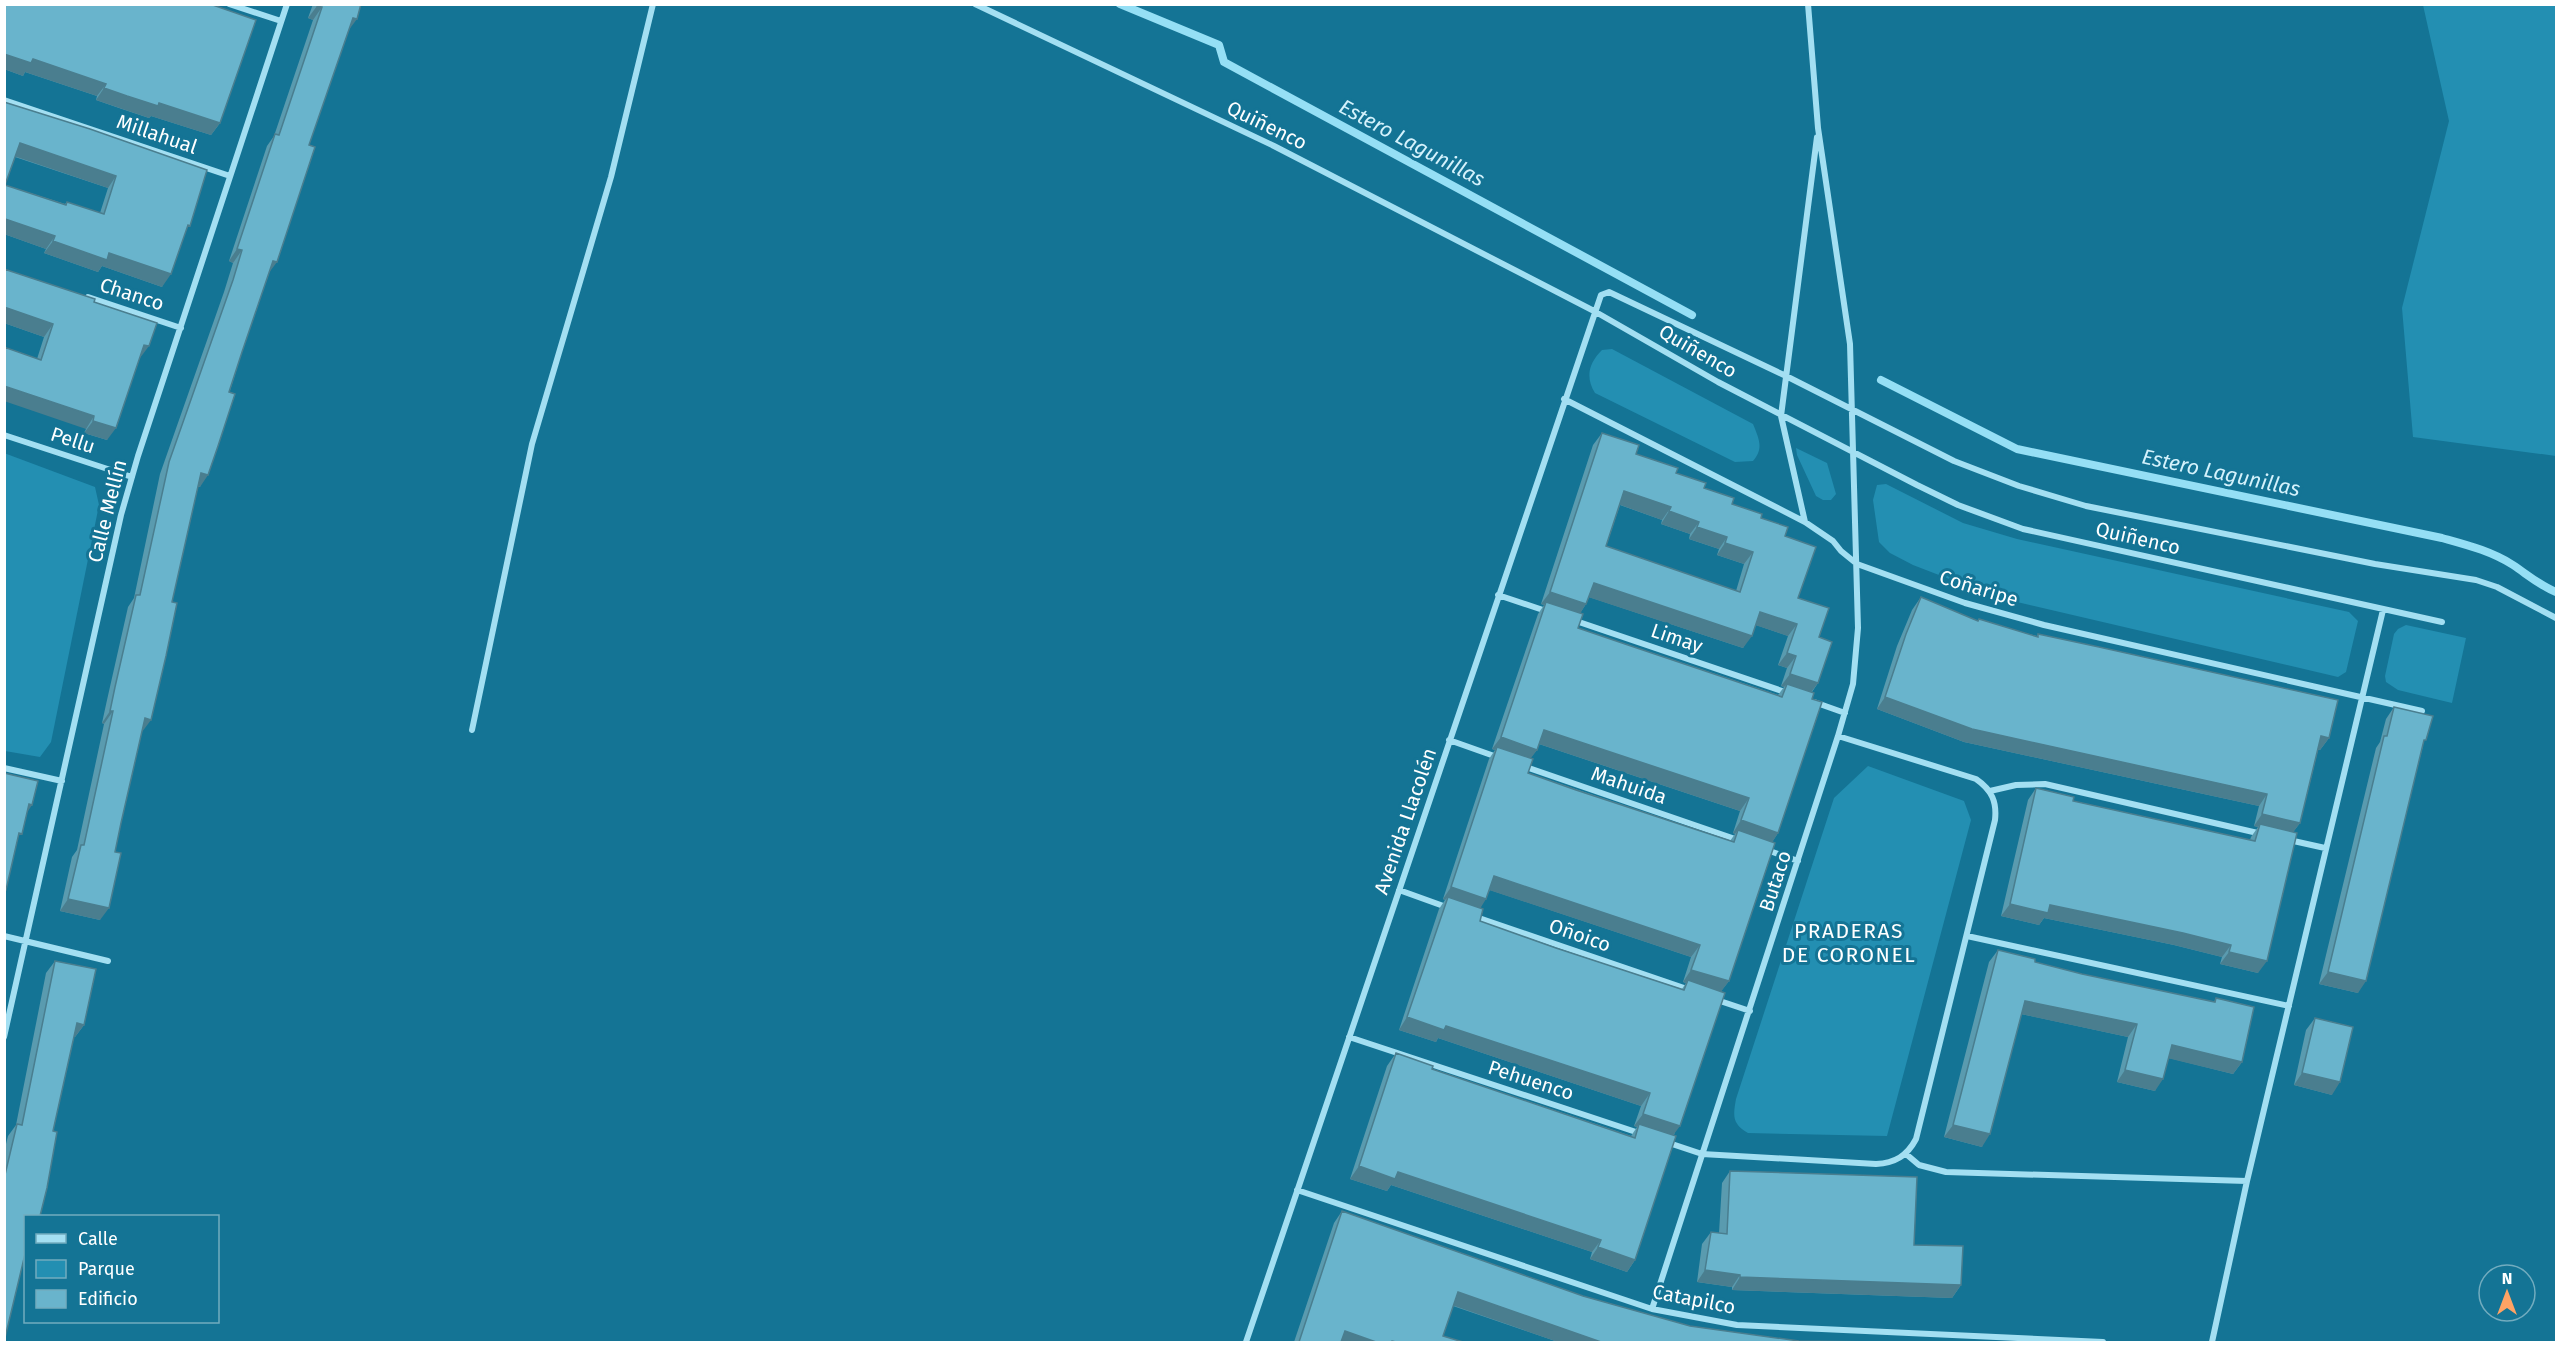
<svg xmlns="http://www.w3.org/2000/svg" width="2561" height="1347" viewBox="0 0 2561 1347" font-family="'Fira Sans',sans-serif">
<style>
.green{fill:#238fb2}
.lines{fill:none;stroke-linecap:round;stroke-linejoin:round}
.stream{stroke:#95dff5;stroke-width:8}
.street{stroke:#a3dff2;stroke-width:6}
.wall{fill:#5a9baf;fill-rule:evenodd}
.shaded-wall{fill:#4a7e8f}
.building{fill:#69b4cc;stroke:#4a7e8f;stroke-width:1.5;fill-rule:evenodd}
.labels{text-anchor:middle;stroke-width:6;stroke-linejoin:round;paint-order:stroke}
.street-label{font-size:20px;fill:#fff;stroke:#147495}
.water-label{font-size:21px;font-style:italic;fill:#d4f2fc;stroke:#147495}
.neighbourhood-label{font-size:21px;letter-spacing:1.5px;fill:#fff;stroke:#147495}
</style>
<rect width="100%" height="100%" fill="#147495"/>
<path class="green" d="M2423,5H2556V456L2413,437L2402,308L2449,121Z
M1612,349L1753,424C1759,439 1764,448 1753,461L1735,462L1595,393C1585,377 1589,363 1602,350Z
M1796,448L1827,463L1836,494L1831,500H1823L1816,496L1797,455Z
M4,453L95,487L99,505L51,742L40,757L5,751Z
M1886,484L1963,523L2017,539L2349,612L2358,621L2346,672L2338,677L1996,597L1913,565L1890,553L1879,542L1873,500L1877,485Z
M2406,625L2466,638L2452,703L2398,690L2386,682L2385,676L2394,634L2398,629Z
M1868,766L1964,801L1971,820L1887,1136L1748,1133C1732,1124 1733,1116 1736,1099L1834,798Z"/>
<g class="lines">
<path class="stream" d="M1120,4L1219,45L1224,62L1692,315
M1881,380L2017,449L2442,538C2467,545 2491,551 2513,565C2528,575 2539,585 2556,592"/>
<path class="street" d="M229,4L281,21
M975,4L1274,146L1594,311L1718,382L1917,485L1958,505L2023,529L2442,622
M4,100L230,176
M88,297L181,328
M1564,399L1805,522L1833,541L1841,551L1857,564L1965,603L2044,625L2422,711
M4,435L132,477
M1805,522L1781,416L1817,137
M1498,595L1546,611
M1573,620L1788,693
M1814,702L1845,713
M472,730L532,444L611,177L653,4
M1449,740L1497,757
M1523,766L1738,840
M4,768L62,781
M1990,791L2016,785L2045,784L2262,834
M2289,840L2325,848
M1764,849L1798,861
M1399,890L1449,908
M1476,917L1690,990
M4,936L108,961
M1967,936L2289,1006
M1714,999L1750,1011
M4,1037L121,515L138,456L287,4
M1349,1037L1639,1133
M1666,1142L1702,1154L1876,1164C1895,1163 1907,1156 1916,1139L1995,820C1997,802 1992,790 1976,779L1838,736
M1906,1154L1919,1165L1946,1172L2247,1181
M1297,1190L1652,1309L1737,1325L2103,1342
M1652,1309L1838,736L1853,684L1858,628L1850,344L1818,128L1808,4
M1246,1342L1601,295L1609,292L1786,376L1954,461L2019,486L2086,506L2375,564L2476,580L2497,587L2556,618
M2212,1342L2247,1181L2383,610"/>
</g>
<path class="wall" d="M4,4L220,123L211,135L151,116L149,118L119,108L96,100L97,96L25,72L23,76L4,69Z
M313,4H361L348,31L309,145L269,273L242,352L200,487H198L121,823L100,920L60,911L72,857L77,850L104,724L102,723L107,700L128,607L134,598L160,474L224,292L233,263L229,261L267,146L274,136L313,20L308,18Z
M4,102L90,129L186,231L162,287L102,266L98,272L44,253L46,249L4,234ZM15,157L108,188L100,213L67,202L65,204L5,185Z
M94,302L140,358H139L107,440L84,433L86,429L37,359L44,337L4,323Z
M1602,433L1636,454L1676,473L1732,504L1761,518L1785,536L1798,598L1819,637L1818,683L1812,692V699L1778,833L1772,842L1729,981L1721,991L1674,1135L1635,1260L1627,1272L1590,1259L1592,1252L1391,1185L1387,1191L1350,1179L1387,1066L1396,1053L1432,1069L1631,1136L1637,1127L1634,1126L1641,1106L1438,1038L1436,1042L1399,1030L1439,909L1445,900L1443,899L1489,759L1495,750L1492,749L1538,614L1544,605L1541,604L1593,445ZM1620,505L1662,520L1661,524L1690,534L1689,539L1719,549L1717,555L1744,564L1736,591L1606,546ZM1589,597L1743,648L1756,625L1788,636L1778,665L1787,668L1781,686L1784,687L1778,695L1578,628L1580,613L1586,604ZM1539,744L1740,811L1733,833L1735,834L1730,841L1528,773L1530,758L1537,750ZM1490,890L1691,957L1683,982L1686,983L1682,989L1556,948L1480,921V908Z
M1921,597L1977,621L2037,636L2038,634L2329,738L2320,750H2318L2300,823L2293,832L2258,973L2220,964L2222,957L2174,945L2044,918L2039,925L2001,916L2028,800L2036,788L2073,801L2250,840L2251,837L2258,827L2254,826L2259,806L1964,742L1877,709L1897,646L1912,610Z
M2394,707L2423,746L2358,993L2319,984L2376,748L2380,742L2386,719Z
M1998,950L2035,962L2082,974L2214,1002L2216,998L2242,1062L2233,1074L2169,1058L2155,1091L2117,1082L2128,1037L2021,1014L1982,1147L1944,1137L1989,962Z
M55,961L84,1025L75,1037H74L26,1216V1258L23,1262L4,1342V1152L8,1136L16,1125L46,973Z
M2315,1018L2332,1095L2294,1085L2306,1030Z
M1730,1171L1914,1245L1961,1285L1952,1298L1732,1290V1287L1697,1282L1702,1244L1711,1232L1719,1233L1722,1183Z
M1342,1211L1558,1342L1453,1306L1443,1336L1463,1342H1294L1334,1223Z"/>
<path class="shaded-wall" d="M317,6L322,7L313,20L308,18Z
M353,18L357,19L348,31Z
M4,54L33,59L106,84L97,96L25,72L23,76L4,69Z
M104,88L159,103L220,123L211,135L151,116L149,118L96,100Z
M20,143L116,176L108,188L11,155Z
M5,219L55,236L46,249L4,234Z
M53,241L109,253L171,274L162,287L102,266L98,272L44,253Z
M237,249L242,250L233,263L229,261Z
M273,261L277,262L268,274Z
M4,307L53,324L44,337L4,323Z
M144,345L149,346L140,358L135,357Z
M4,386L94,416L86,429L4,401Z
M93,421L116,428L107,440L84,433Z
M201,473L208,475L200,487L192,485Z
M1624,491L1671,507L1662,520L1615,503Z
M1669,511L1699,522L1690,534L1661,524Z
M1697,527L1727,537L1719,549L1689,539Z
M1725,543L1753,552L1744,564L1717,555Z
M1594,583L1752,636L1743,648L1585,596Z
M1550,592L1586,604L1578,617L1546,602L1544,605L1541,604Z
M1760,612L1797,624L1788,636L1752,624Z
M1787,653L1796,656L1787,668L1778,665Z
M1790,674L1818,683L1809,695L1787,684L1784,687L1781,686Z
M1885,697L2267,794L2259,806L1964,742L1877,709Z
M110,711H113L104,724L102,723Z
M145,718L151,720L142,732L136,731Z
M1544,730L1749,798L1740,811L1536,743Z
M2321,736L2329,738L2320,750L2313,749Z
M1501,737L1537,750L1528,762L1497,747L1495,750L1492,749Z
M29,804L32,805L24,817Z
M2262,814L2300,823L2291,835L2260,824L2258,827L2254,826Z
M1741,820L1778,833L1770,846L1738,830L1735,834L1733,833Z
M1494,876L1700,945L1691,957L1486,889Z
M1451,887L1486,899L1478,912L1448,897L1445,900L1443,899Z
M68,899L109,908L100,920L60,911Z
M2010,904L2050,905L2183,933L2231,945L2222,957L2174,945L2044,918L2039,925L2001,916Z
M2229,952L2267,961L2258,973L2220,964Z
M1691,970L1729,981L1720,993L1688,980L1686,983L1683,982Z
M2328,972L2366,981L2358,993L2319,984Z
M2025,1001L2137,1024L2128,1037L2016,1013Z
M1407,1017L1446,1026L1650,1093L1641,1106L1438,1038L1436,1042L1399,1030Z
M77,1023L84,1025L75,1037L68,1036Z
M2172,1045L2242,1062L2233,1074L2163,1057Z
M2125,1070L2163,1079L2155,1091L2117,1082Z
M2302,1073L2340,1082L2332,1095L2294,1085Z
M1643,1114L1680,1126L1671,1138L1639,1124L1637,1127L1634,1126Z
M1953,1125L1990,1134L1982,1147L1944,1137Z
M1359,1166L1398,1172L1601,1240L1592,1252L1391,1185L1387,1191L1350,1179Z
M1598,1247L1635,1260L1627,1272L1590,1259Z
M1705,1270L1740,1275L1732,1287L1697,1282Z
M1740,1277L1961,1285L1952,1298L1732,1290Z
M1458,1292L1601,1342H1558L1449,1304Z
M1345,1331L1376,1342H1337Z"/>
<path class="building" d="M4,4H210L256,20L220,123L159,103L158,106L127,96L104,88L106,84L33,59L31,63L4,54Z
M317,4H361L357,19L353,18L309,145L315,147L277,262L273,261L242,352L229,392L235,394L218,446L208,475L201,473L172,602L177,603L166,656L151,720L145,718L121,823L115,852L121,853L109,908L68,899L81,845H84L113,711H110L115,687L136,595H140L169,462L233,280L242,250L237,249L275,134L279,135L322,7L317,6Z
M4,102L90,129L207,170L190,226L188,225L171,274L109,253L107,260L53,241L55,236L5,219L4,221ZM20,143L116,176L104,214L67,202L66,205L5,185Z
M4,269L95,299L94,302L157,323L149,346L144,345L116,428L93,421L94,416L4,386V347L41,360L53,324L4,307Z
M1602,433L1639,445L1636,454L1678,468L1676,473L1706,483L1704,488L1734,498L1732,504L1762,514L1761,518L1788,527L1785,536L1816,547L1798,598L1829,608L1819,637L1832,642L1818,683L1790,674L1796,656L1787,653L1797,624L1760,612L1752,636L1594,583L1586,604L1550,592ZM1624,491L1671,507L1669,511L1699,522L1697,527L1727,537L1725,543L1753,552L1740,592L1606,546Z
M1921,597L1978,621L1979,619L2038,637V634L2099,647L2338,700L2329,738L2321,736L2300,823L2262,814L2267,794L1972,729L1885,697L1906,634Z
M1546,602L1583,614L1578,628L1625,644L1782,697L1787,684L1814,693L1812,699L1822,702L1778,833L1741,820L1749,798L1544,730L1537,750L1501,737Z
M2394,707L2433,716L2426,740H2424L2366,981L2328,972L2384,736H2387Z
M1497,747L1533,759L1528,773L1576,790L1734,842L1738,830L1775,843L1729,981L1691,970L1700,945L1494,876L1486,899L1451,887Z
M4,773L38,781L32,805L29,804L22,834L19,833L6,890H4Z
M2036,788L2074,797L2073,801L2255,841L2260,824L2297,833L2267,961L2229,952L2231,945L2183,933L2050,905L2048,913L2010,904Z
M1448,897L1483,909L1480,921L1556,948L1684,990L1688,980L1725,993L1680,1126L1643,1114L1650,1093L1446,1026L1444,1030L1407,1017Z
M1998,950L2035,959V962L2082,974L2215,1002L2216,998L2254,1007L2242,1062L2172,1045L2163,1079L2125,1070L2137,1024L2025,1001L1990,1134L1953,1125Z
M55,961L96,969L84,1025L77,1023L53,1131L57,1132L47,1188L40,1216H26V1250L4,1342V1179L17,1124L22,1125Z
M2315,1018L2353,1027L2340,1082L2302,1073Z
M1396,1053L1433,1066L1432,1069L1635,1138L1639,1124L1676,1136L1635,1260L1598,1247L1601,1240L1398,1172L1395,1179L1359,1166Z
M1730,1171L1917,1177L1914,1245L1963,1246L1961,1285L1740,1277V1275L1705,1270L1711,1232L1727,1234Z
M1342,1211L1583,1296L1690,1326L1799,1341L1881,1342H1601L1458,1292L1443,1336L1463,1342H1396L1392,1341L1391,1342H1376L1345,1331L1341,1342H1299Z"/>
<g class="labels">
<g class="street-label">
<text transform="translate(1267 125) rotate(26)" y="7">Quiñenco</text>
<text transform="translate(157 134) rotate(19)" y="7">Millahual</text>
<text transform="translate(132 294) rotate(18)" y="7">Chanco</text>
<text transform="translate(1698 351) rotate(30)" y="7">Quiñenco</text>
<text transform="translate(73 440) rotate(18)" y="7">Pellu</text>
<text transform="translate(107 511) rotate(-76)" y="7">Calle Mellín</text>
<text transform="translate(2138 538) rotate(13)" y="7">Quiñenco</text>
<text transform="translate(1979 588) rotate(17)" y="7">Coñaripe</text>
<text transform="translate(1677 638) rotate(19)" y="7">Limay</text>
<text transform="translate(1629 785) rotate(19)" y="7">Mahuida</text>
<text transform="translate(1405 821) rotate(-71)" y="7">Avenida Llacolén</text>
<text transform="translate(1775 881) rotate(-72)" y="7">Butaco</text>
<text transform="translate(1580 935) rotate(19)" y="7">Oñoico</text>
<text transform="translate(1531 1080) rotate(18)" y="7">Pehuenco</text>
<text transform="translate(1694 1299) rotate(11)" y="7">Catapilco</text>
</g>
<g class="water-label">
<text transform="translate(1412 143) rotate(28)" y="7">Estero Lagunillas</text>
<text transform="translate(2221 473) rotate(12)" y="7">Estero Lagunillas</text>
</g>
<g class="neighbourhood-label">
<text x="1849" y="938">PRADERAS<tspan x="1849" dy="24">DE CORONEL</tspan></text>
</g>
</g>
<rect width="2561" height="1347" fill="none" stroke="#ffffff" stroke-width="12"/>
<rect x="24" y="1215" width="195" height="108" fill="#147495" stroke="#72acbf" stroke-width="1.5"/>
<rect x="36" y="1234" width="30" height="9" fill="#a3dff2" stroke="#72acbf" stroke-width="1.5"/>
<text x="78" y="1245" font-size="18" fill="#ffffff">Calle</text>
<rect x="36" y="1260" width="30" height="18" fill="#238fb2" stroke="#72acbf" stroke-width="1.5"/>
<text x="78" y="1275" font-size="18" fill="#ffffff">Parque</text>
<rect x="36" y="1290" width="30" height="18" fill="#69b4cc" stroke="#72acbf" stroke-width="1.5"/>
<text x="78" y="1305" font-size="18" fill="#ffffff">Edificio</text>
<g transform="translate(2507 1293)"><circle r="28" fill="#147495" stroke="#72acbf" stroke-width="1.5"/>
<path d="M0-4.5L10 22L0 15L-10 22Z" fill="#ffa364"/>
<text y="-9" font-size="16" font-weight="bold" text-anchor="middle" fill="#ffffff">N</text>
</g>
</svg>
